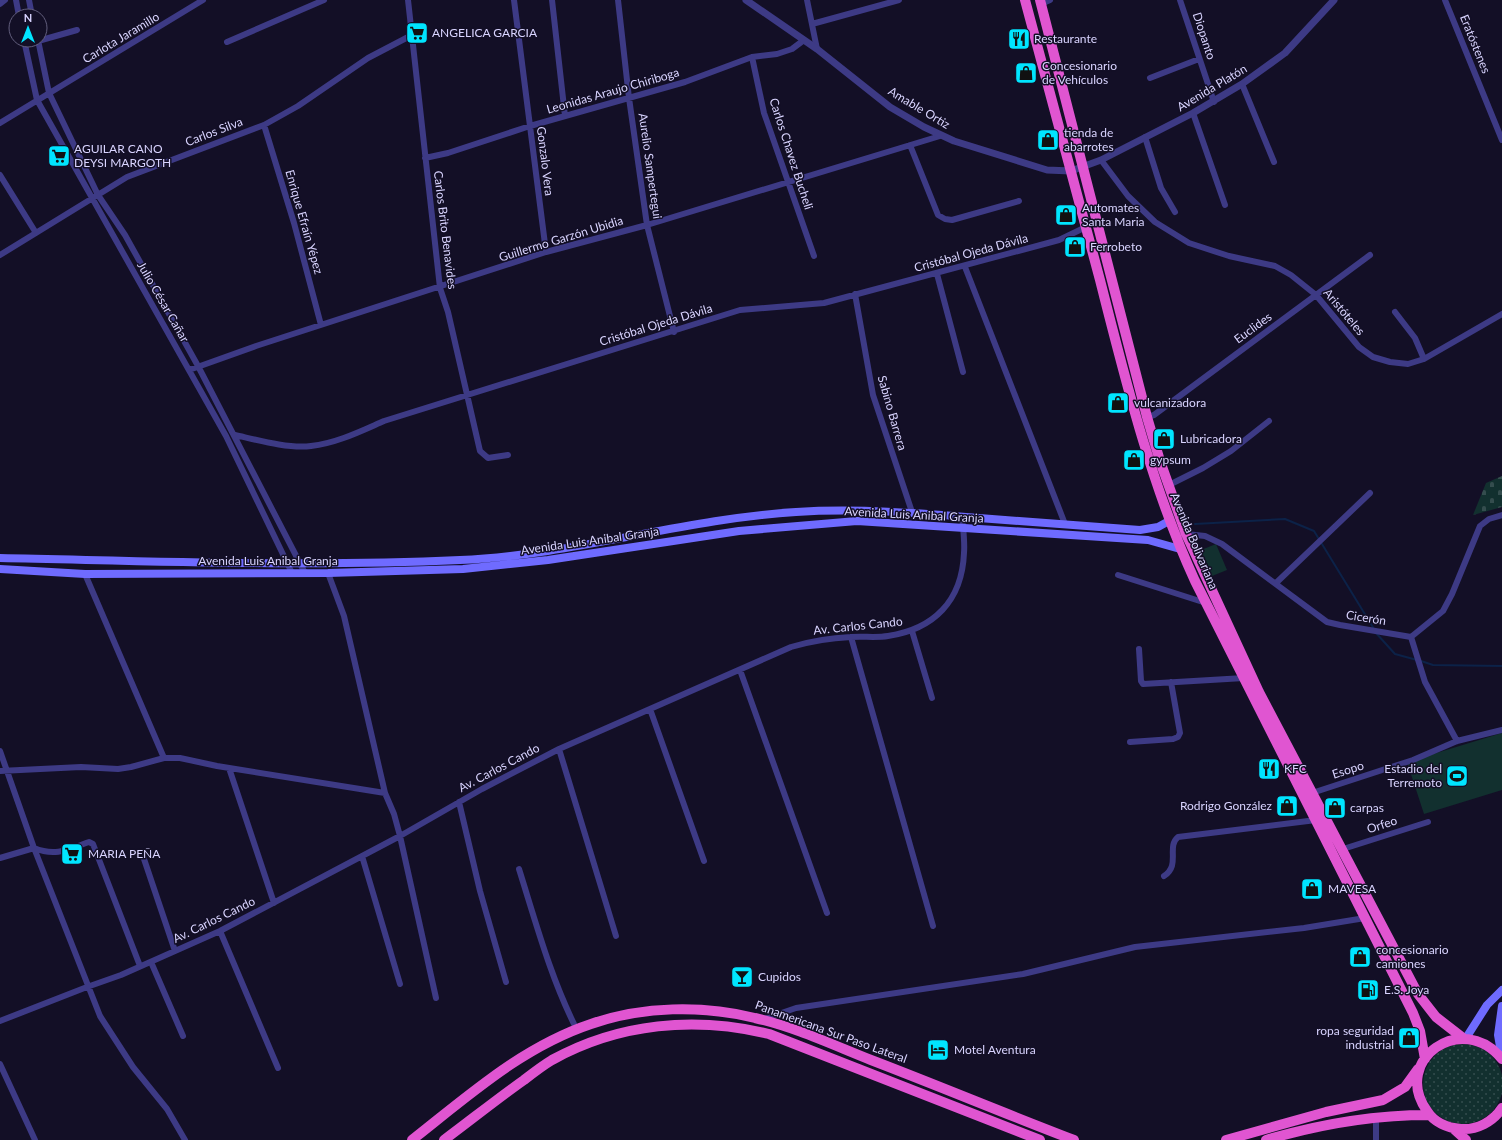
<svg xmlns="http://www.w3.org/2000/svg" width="1502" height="1140" viewBox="0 0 1502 1140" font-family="Lato,sans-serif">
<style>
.grass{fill:url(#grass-dots)}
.cemetery{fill:url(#cemetery-stones)}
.garden{fill:#12302f}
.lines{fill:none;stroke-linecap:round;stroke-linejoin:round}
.stream{stroke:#0c2248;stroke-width:2}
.minor{stroke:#3d3a85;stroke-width:6}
.tertiary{stroke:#3d3a85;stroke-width:7}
.secondary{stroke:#6f6bff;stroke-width:8}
.trunk{stroke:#e055d1;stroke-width:10}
.labels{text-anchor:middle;stroke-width:3;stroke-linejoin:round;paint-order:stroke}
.poi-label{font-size:12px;fill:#d9d4ff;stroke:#130f26;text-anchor:start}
.street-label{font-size:12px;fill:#d9d4ff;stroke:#130f26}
</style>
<defs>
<pattern id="grass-dots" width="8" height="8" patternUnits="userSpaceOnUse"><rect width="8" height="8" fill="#12302f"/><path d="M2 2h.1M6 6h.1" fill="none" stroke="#344d4e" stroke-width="1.8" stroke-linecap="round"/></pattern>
<pattern id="cemetery-stones" width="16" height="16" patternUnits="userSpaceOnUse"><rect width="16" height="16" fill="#12302f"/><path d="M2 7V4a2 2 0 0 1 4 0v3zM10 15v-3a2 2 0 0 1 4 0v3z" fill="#344d4e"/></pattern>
</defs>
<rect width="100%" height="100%" fill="#130f26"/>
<path class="grass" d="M1423 1084a40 40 0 1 1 80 0a40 40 0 1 1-80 0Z"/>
<path class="cemetery" d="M1502,476V507L1473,515L1486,483Z"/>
<path class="garden" d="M1216,544L1227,570L1212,576L1201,550Z
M1502,733V790L1424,814L1407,762Z"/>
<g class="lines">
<path class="stream" d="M1195,524L1285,519L1314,531L1374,629
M1376,633L1395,654L1417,660
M1421,661L1433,665L1502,666"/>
<path class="minor" d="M16,0L19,16
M29,0L32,16
M408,0L440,288L448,312L480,451L488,458L508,455
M514,0L546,252
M552,0L565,116
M618,0L629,98L647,225L674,332
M807,0L817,49
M1180,0L1214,102
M1445,0L1502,140
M0,4L5,0
M1041,4L1050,0
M812,24L899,0
M24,40L37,100L226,436L292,573
M38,40L49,93L98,195L125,235L198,366L305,573
M38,41L77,30
M227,42L324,0
M752,57L764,113L814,256
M1150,78L1199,59
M1242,84L1274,162
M1193,113L1225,205
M0,123L203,0
M264,125L294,223L321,325
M1145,137L1161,188L1175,212
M910,145L938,215L945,219L952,220L1019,201
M425,158L448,153L530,126L685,82L752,57L777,54L792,49L804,40
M1101,160L1128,196L1155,222L1189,243L1229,256L1275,266L1291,275L1316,295L1359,347L1373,357L1390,362L1408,364L1424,359L1502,314
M0,175L36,233
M0,255L127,177L264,125L298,106L368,58L412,35
M965,267L1065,524
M937,274L963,372
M855,294L873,395L912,512
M1395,312L1415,338L1424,359
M189,370L256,346L546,252L647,225L940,136
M1147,417L1154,415L1370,255
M235,435C257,440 289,449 311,446C337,443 361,431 384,421L740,310L824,303L1059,240L1086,227
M1169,485L1203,468L1231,451L1269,421
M1186,534L1205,536L1222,544L1327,622L1340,625L1411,637L1443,611L1452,594L1480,526L1489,519L1502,515
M328,573L344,616L385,793L394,814L400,836L436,998
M85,574L164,758
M1118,575L1206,603
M1276,583L1370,493
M912,631L932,698
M851,637L933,926
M1411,637L1425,682L1457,741
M1139,649L1141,681L1143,684L1244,678
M740,670L827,913
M650,709L704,861
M1130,742L1173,739L1178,737L1180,733L1171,682
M559,749L616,936
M0,751L34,848L100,1016L133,1067L167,1109L185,1140
M229,768L274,903
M0,771L81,767L118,769L131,767L164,758H180L217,766L385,793
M1312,793L1413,760L1457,741L1502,730
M459,802L480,891L506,982
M1343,849L1428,822
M143,856L175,951
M362,856L400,984
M0,858L34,848C56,857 69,849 89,842L93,844L140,966
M519,869C536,923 551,979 577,1030
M1164,876C1181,865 1166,847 1178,837L1316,820
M220,931L278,1068
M151,962L183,1036
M764,1019L796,1008L1023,974L1135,947L1304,928L1365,918
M0,1021L87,987L121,975L220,931L400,836L482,789L559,749L791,647C811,641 830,638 851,637C863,636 876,638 888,636C934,629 962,601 964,553C965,541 963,528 962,516
M0,1064L35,1140
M1376,1140V1117"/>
<path class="tertiary" d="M746,0L817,49L890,107L924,127L954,141L1047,170L1071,171L1101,160L1193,113L1242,84L1285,53L1334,0"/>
<path class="secondary" d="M0,558C153,561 307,567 460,560C574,555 683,519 796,512C857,508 918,513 979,518C1033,522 1087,526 1140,530L1158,527L1169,521
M0,569L85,574L328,573L463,569L548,560L739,531L857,521L1148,540L1180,549
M1502,1006L1498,1035L1502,1058
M1466,1038L1487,1005L1502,990"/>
<path class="trunk" d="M1025,0C1050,93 1075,186 1100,280C1126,382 1151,485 1195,581L1413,1013L1420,1031L1425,1059
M1040,0L1147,417L1160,461L1186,534L1259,692L1418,994L1436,1017L1463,1038
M1502,1059C1462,1010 1391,1060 1427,1111C1434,1122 1447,1128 1461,1129C1477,1130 1493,1122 1502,1108
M1454,1129L1466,1140
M412,1140C468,1096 522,1047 591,1024C642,1006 703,1005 755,1018C795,1027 833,1045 871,1060C939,1086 1006,1114 1074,1140
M444,1140C471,1120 497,1099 524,1080C533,1073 542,1066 552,1060C619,1023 695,1016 769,1034L1040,1140
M1226,1140L1326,1112L1383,1100L1405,1087L1418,1069
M1266,1140C1320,1124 1373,1115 1429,1115"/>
</g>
<defs>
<g id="supermarket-square" transform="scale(1.15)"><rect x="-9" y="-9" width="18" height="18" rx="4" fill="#00e5ff" stroke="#130f26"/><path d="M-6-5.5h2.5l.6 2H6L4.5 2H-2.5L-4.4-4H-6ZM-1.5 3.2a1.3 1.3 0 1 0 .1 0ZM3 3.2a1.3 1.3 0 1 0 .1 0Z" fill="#111"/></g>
<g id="restaurant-square" transform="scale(1.15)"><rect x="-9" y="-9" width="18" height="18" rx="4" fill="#00e5ff" stroke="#130f26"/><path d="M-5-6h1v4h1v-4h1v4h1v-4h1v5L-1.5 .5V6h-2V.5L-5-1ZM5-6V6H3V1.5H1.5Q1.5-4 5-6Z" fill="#111"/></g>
<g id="shop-square" transform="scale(1.15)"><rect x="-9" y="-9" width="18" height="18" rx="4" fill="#00e5ff" stroke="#130f26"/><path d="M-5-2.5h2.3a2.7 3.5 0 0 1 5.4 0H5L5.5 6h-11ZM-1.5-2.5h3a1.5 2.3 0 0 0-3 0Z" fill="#111"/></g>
<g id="stadium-square" transform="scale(1.15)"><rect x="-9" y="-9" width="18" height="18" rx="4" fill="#00e5ff" stroke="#130f26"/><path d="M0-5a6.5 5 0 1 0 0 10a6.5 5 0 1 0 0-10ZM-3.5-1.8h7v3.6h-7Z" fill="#111"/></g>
<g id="bar-square" transform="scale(1.15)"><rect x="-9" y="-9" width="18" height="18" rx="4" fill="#00e5ff" stroke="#130f26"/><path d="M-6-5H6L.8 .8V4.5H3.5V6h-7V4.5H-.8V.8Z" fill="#111"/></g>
<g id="fuel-square" transform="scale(1.15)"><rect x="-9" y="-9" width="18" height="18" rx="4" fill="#00e5ff" stroke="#130f26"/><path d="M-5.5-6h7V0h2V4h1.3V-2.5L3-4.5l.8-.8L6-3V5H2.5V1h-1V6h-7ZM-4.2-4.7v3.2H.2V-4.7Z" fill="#111"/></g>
<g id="hotel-square" transform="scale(1.15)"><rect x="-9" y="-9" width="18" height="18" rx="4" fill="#00e5ff" stroke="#130f26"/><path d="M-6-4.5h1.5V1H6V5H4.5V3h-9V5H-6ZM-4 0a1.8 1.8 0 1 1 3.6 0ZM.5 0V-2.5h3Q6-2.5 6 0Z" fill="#111"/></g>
</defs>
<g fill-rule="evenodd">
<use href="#supermarket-square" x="417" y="33"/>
<use href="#restaurant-square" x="1019" y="39"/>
<use href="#shop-square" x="1026" y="73"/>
<use href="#shop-square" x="1048" y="140"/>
<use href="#supermarket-square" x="59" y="156"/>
<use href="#shop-square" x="1066" y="215"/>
<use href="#shop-square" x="1075" y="247"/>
<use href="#shop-square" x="1118" y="403"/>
<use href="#shop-square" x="1164" y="439"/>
<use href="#shop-square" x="1134" y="460"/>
<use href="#restaurant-square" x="1269" y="769"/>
<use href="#stadium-square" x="1457" y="776"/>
<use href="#shop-square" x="1287" y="806"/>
<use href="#shop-square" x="1335" y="808"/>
<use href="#supermarket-square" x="72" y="854"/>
<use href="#shop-square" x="1312" y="889"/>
<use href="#shop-square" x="1360" y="957"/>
<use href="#bar-square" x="742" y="977"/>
<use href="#fuel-square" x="1368" y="990"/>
<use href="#shop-square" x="1409" y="1038"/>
<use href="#hotel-square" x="938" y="1050"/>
</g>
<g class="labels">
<g class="poi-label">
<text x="432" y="37">ANGELICA GARCIA</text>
<text x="1034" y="43">Restaurante</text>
<text x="1042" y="70">Concesionario<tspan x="1042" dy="14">de Vehículos</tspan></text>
<text x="1064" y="137">tienda de<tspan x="1064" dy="14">abarrotes</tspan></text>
<text x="74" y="153">AGUILAR CANO<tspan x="74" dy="14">DEYSI MARGOTH</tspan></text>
<text x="1082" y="212">Automates<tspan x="1082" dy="14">Santa Maria</tspan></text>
<text x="1090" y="251">Ferrobeto</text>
<text x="1134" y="407">vulcanizadora</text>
<text x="1180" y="443">Lubricadora</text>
<text x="1150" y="464">gypsum</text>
<text x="1284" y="773">KFC</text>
<text x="1442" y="773" text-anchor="end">Estadio del<tspan x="1442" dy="14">Terremoto</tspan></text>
<text x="1272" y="810" text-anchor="end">Rodrigo González</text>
<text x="1350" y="812">carpas</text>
<text x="88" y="858">MARIA PEÑA</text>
<text x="1328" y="893">MAVESA</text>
<text x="1376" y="954">concesionario<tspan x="1376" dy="14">camiones</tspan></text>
<text x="758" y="981">Cupidos</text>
<text x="1384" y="994">E.S. Joya</text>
<text x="1394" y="1035" text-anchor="end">ropa seguridad<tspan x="1394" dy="14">industrial</tspan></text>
<text x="954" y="1054">Motel Aventura</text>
</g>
<g class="street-label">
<text transform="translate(1204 36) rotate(72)" y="4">Diopanto</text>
<text transform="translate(121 38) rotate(-31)" y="4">Carlota Jaramillo</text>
<text transform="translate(1475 44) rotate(68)" y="4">Eratóstenes</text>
<text transform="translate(1212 88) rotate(-31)" y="4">Avenida Platón</text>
<text transform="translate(613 91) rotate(-16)" y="4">Leonidas Araujo Chiriboga</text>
<text transform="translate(919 108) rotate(31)" y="4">Amable Ortiz</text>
<text transform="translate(214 132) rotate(-21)" y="4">Carlos Silva</text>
<text transform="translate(791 154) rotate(72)" y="4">Carlos Chavez Bucheli</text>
<text transform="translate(545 161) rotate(83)" y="4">Gonzalo Vera</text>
<text transform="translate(650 166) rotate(82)" y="4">Aurelio Sampertegui</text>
<text transform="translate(304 222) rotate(74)" y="4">Enrique Efraín Yépez</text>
<text transform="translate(445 230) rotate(83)" y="4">Carlos Brito Benavides</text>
<text transform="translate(561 239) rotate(-17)" y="4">Guillermo Garzón Ubidia</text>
<text transform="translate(971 253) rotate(-15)" y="4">Cristóbal Ojeda Dávila</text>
<text transform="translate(163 302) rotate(60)" y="4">Julio César Cañar</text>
<text transform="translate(1344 312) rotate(50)" y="4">Aristóteles</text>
<text transform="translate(656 325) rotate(-17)" y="4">Cristóbal Ojeda Dávila</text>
<text transform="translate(1253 328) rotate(-36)" y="4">Euclides</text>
<text transform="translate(892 413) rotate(74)" y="4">Sabino Barrera</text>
<text transform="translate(914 515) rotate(3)" y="4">Avenida Luis Anibal Granja</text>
<text transform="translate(590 541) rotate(-8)" y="4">Avenida Luis Anibal Granja</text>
<text transform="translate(1194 541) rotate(67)" y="4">Avenida Bolivariana</text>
<text x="268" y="565">Avenida Luis Anibal Granja</text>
<text transform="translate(1366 618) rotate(9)" y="4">Cicerón</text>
<text transform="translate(858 626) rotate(-6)" y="4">Av. Carlos Cando</text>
<text transform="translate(499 768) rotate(-28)" y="4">Av. Carlos Cando</text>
<text transform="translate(1348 770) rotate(-18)" y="4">Esopo</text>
<text transform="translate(1382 825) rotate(-18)" y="4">Orfeo</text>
<text transform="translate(214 920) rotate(-26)" y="4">Av. Carlos Cando</text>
<text transform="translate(831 1032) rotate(20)" y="4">Panamericana Sur Paso Lateral</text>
</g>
</g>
<g transform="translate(28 28)"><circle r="19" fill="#130f26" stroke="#625e7d"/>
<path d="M0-3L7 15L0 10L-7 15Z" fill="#00e5ff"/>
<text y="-6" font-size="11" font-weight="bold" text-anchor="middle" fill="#d9d4ff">N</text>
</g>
</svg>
